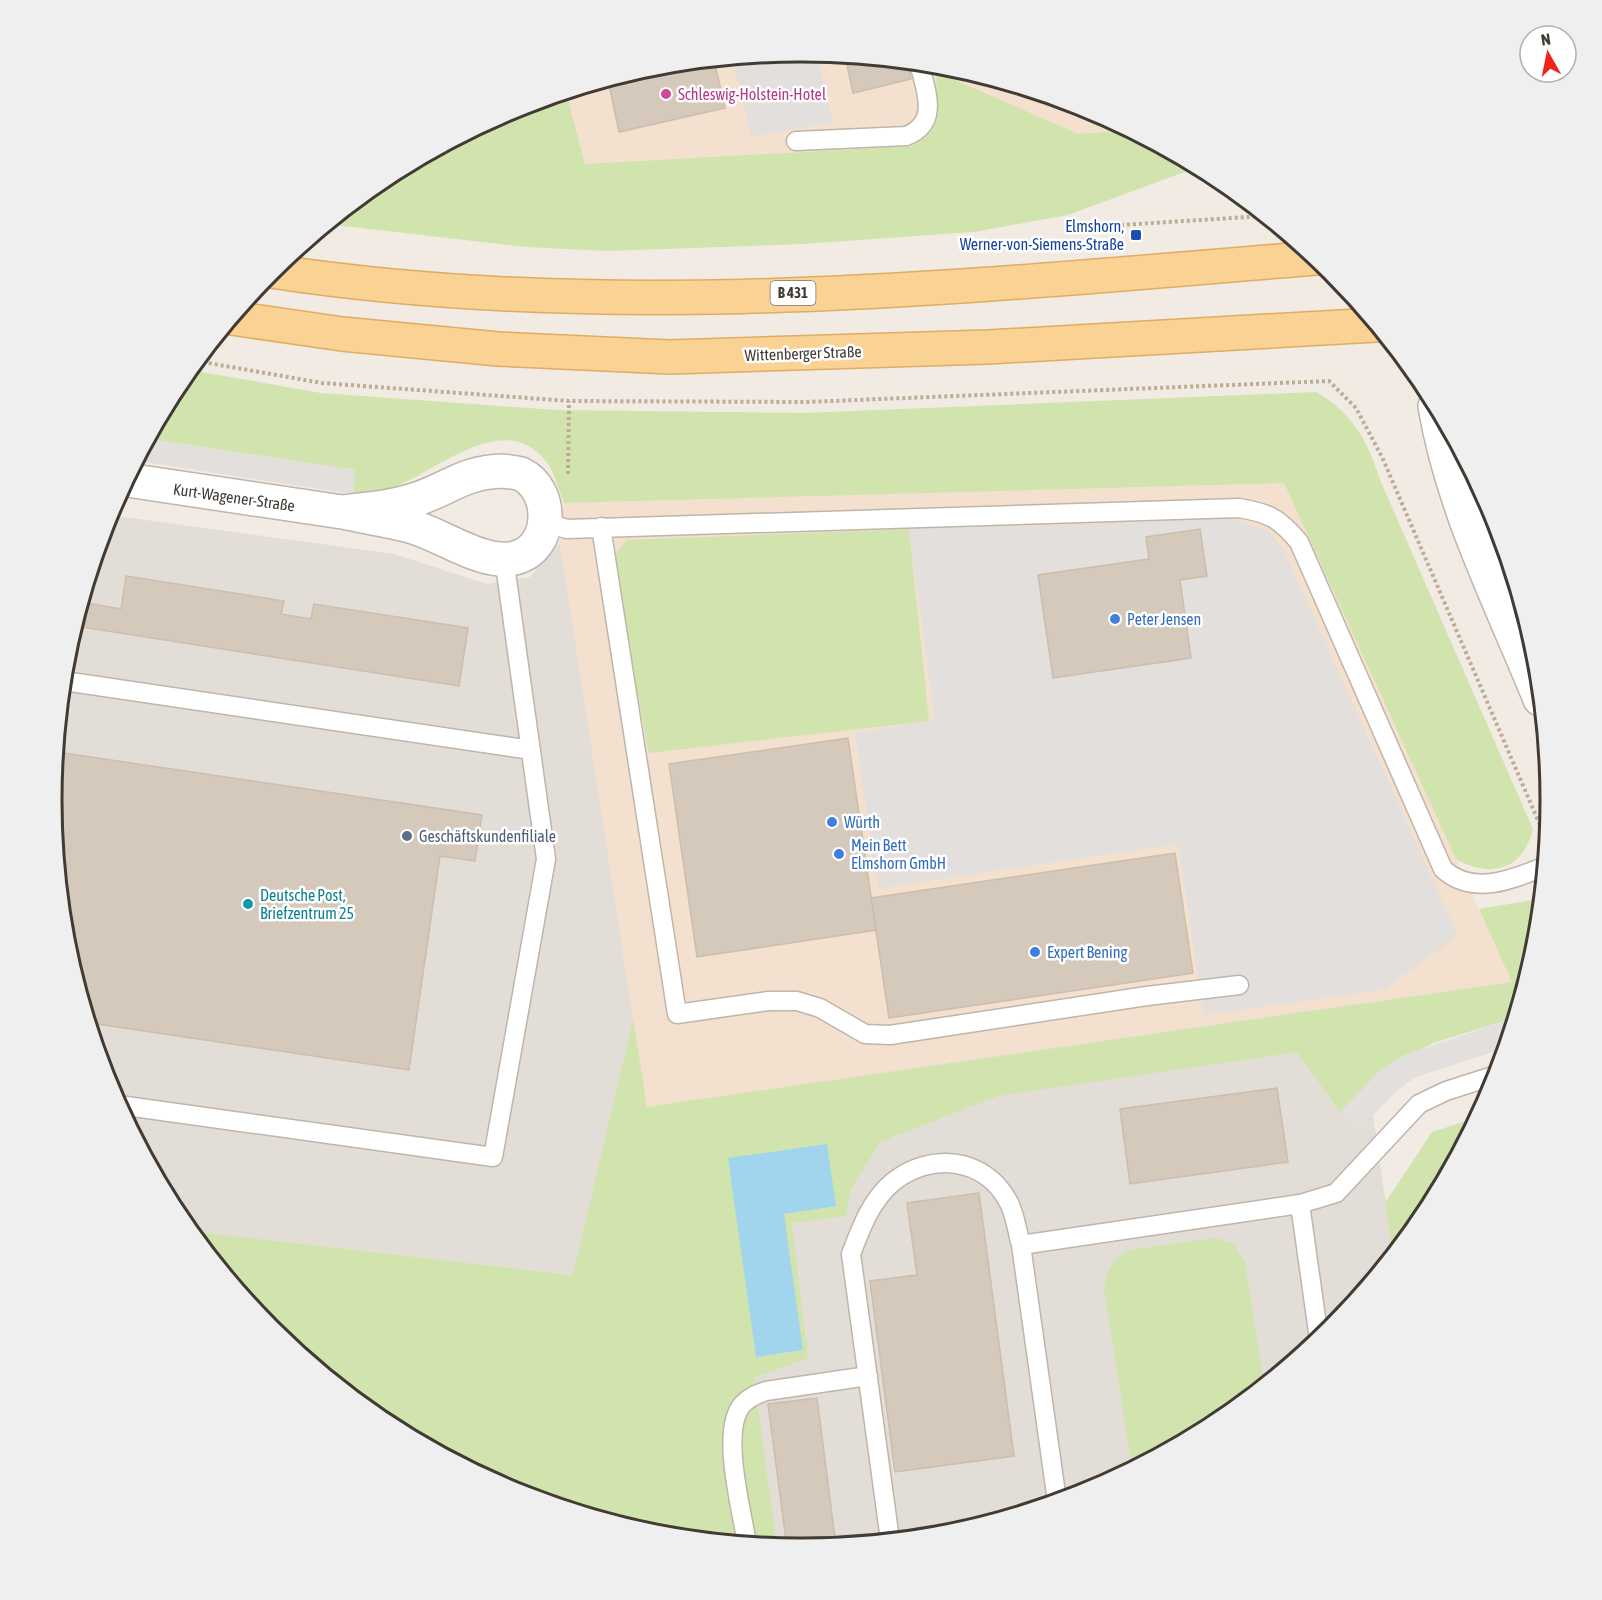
<svg xmlns="http://www.w3.org/2000/svg" width="1602" height="1600" viewBox="0 0 1602 1600" font-family="'Asap Condensed',sans-serif">
<style>
.commercial{fill:#f3e0ce}
.industrial{fill:#e3ddd8}
.green{fill:#d1e4ad}
.parking{fill:#e2dfdc}
.water{fill:#a1d5ed}
.building{fill:#d5c9bc;stroke:#ccbdad;stroke-width:1.5}
.lines{fill:none;stroke-linecap:round;stroke-linejoin:round}
.service-casing{stroke:#bfb5a9;stroke-width:21}
.minor-casing{stroke:#bfb5a9;stroke-width:36}
.tertiary-casing{stroke:#bfb5a9;stroke-width:36}
.primary-casing{stroke:#dead64;stroke-width:36}
.path{stroke:#bdac98;stroke-width:4;stroke-dasharray:3 3;stroke-linecap:butt}
.service{stroke:#fff;stroke-width:18}
.minor{stroke:#fff;stroke-width:33}
.tertiary{stroke:#fff;stroke-width:33}
.primary{stroke:#fad293;stroke-width:33}
.hotel-dot{fill:#d1479c;stroke:#fff;stroke-width:2}
.transit-dot{fill:#1a4fb4;stroke:#fff;stroke-width:2}
.shop-dot{fill:#3f7fe0;stroke:#fff;stroke-width:2}
.service-dot{fill:#5c6f8a;stroke:#fff;stroke-width:2}
.culture-dot{fill:#0f9aa8;stroke:#fff;stroke-width:2}
.labels{text-anchor:middle;stroke-width:5;stroke-linejoin:round;paint-order:stroke}
.shield{fill:#fff;stroke:#7b7671;stroke-width:1.5}
.shield-label{font-size:15px;font-weight:bold;fill:#423b34}
.hotel-label{font-size:16px;fill:#b23c85;stroke:#fff;text-anchor:start}
.transit-label{font-size:16px;fill:#164399;stroke:#fff;text-anchor:end}
.street-label{font-size:16px;fill:#423b34;stroke:#fff}
.shop-label{font-size:16px;fill:#366cbe;stroke:#fff;text-anchor:start}
.service-label{font-size:16px;fill:#4e5e75;stroke:#fff;text-anchor:start}
.culture-label{font-size:16px;fill:#0d838f;stroke:#fff;text-anchor:start}
.rim{fill:none;stroke:#423b34;stroke-width:3}
</style>
<rect width="100%" height="100%" fill="#f1ebe3"/>
<path class="commercial" d="M801,51L947,65L1088,108L1128,130L1079,134L936,73L937,109L933,126L924,137L911,146L584,164L566,92L655,65Z
M1284,482L1512,982L646,1107L560,543L564,503Z"/>
<path class="industrial" d="M109,515L394,554L487,584L530,577L560,543L633,1019L574,1275L191,1231L178,1216L109,1086L66,946L52,800L66,654Z
M1357,1004L1393,1254L1330,1330L1217,1423L1087,1492L947,1535L801,1549L710,1540L646,1107Z"/>
<path class="green" d="M936,72L1079,134L1128,130L1198,167L1068,215L974,232L803,244L608,251L526,247L327,224L385,177L515,108L566,92L585,164L911,146C942,125 937,107 936,72Z
M190,370L321,393L556,410L804,413L1317,392C1356,417 1366,439 1381,482L1533,829C1523,870 1491,879 1456,859L1284,483L564,503C559,491 555,475 548,464C502,400 426,484 376,493C369,495 360,494 353,494L355,470L149,439L178,384Z
M909,529L929,721L649,753L612,558L627,540Z
M1540,899L1536,946L1514,1018L1433,1043L1380,1071L1340,1112L1297,1052L998,1096L880,1142L851,1189L846,1216L792,1223L808,1358L754,1378L777,1547L655,1535L514,1492L385,1423L271,1329L191,1231L573,1275L633,1019L647,1107L1512,982L1479,909Z
M1476,1118L1424,1216L1393,1254L1385,1203L1432,1132Z
M1216,1238L1233,1243L1245,1262L1264,1384L1217,1423L1132,1468L1104,1288C1107,1269 1112,1259 1129,1250Z"/>
<path class="parking" d="M801,51L817,53L833,122L751,137L733,58Z
M149,439L355,470L353,494L137,461Z
M1231,519L1268,531L1282,547L1458,936L1384,989L1204,1015L1178,844L878,888L855,733L935,720L909,529Z
M1514,1018L1505,1048L1416,1077L1396,1091L1357,1132L1340,1112L1380,1071L1404,1055Z"/>
<path class="water" d="M827,1144L836,1206L784,1214L803,1350L756,1357L728,1158Z"/>
<path class="building" d="M845,55L907,61L911,79L853,93Z
M714,60L725,108L619,132L608,80L655,65Z
M1200,529L1207,576L1180,580L1191,658L1053,678L1038,575L1149,559L1146,537Z
M126,576L284,601L281,614L311,619L314,604L468,628L459,686L75,626L90,578L86,603L121,609Z
M848,738L876,930L697,957L669,764Z
M57,752L482,815L475,861L440,856L409,1070L90,1023L66,946L52,800Z
M1175,853L1193,973L889,1018L871,898Z
M1277,1088L1288,1162L1130,1184L1120,1109Z
M979,1193L1014,1456L895,1472L870,1281L917,1275L907,1203Z
M817,1398L836,1546L787,1548L768,1404Z"/>
<g class="lines">
<g class="service-casing">
<path id="service" d="M796,141L906,136C940,123 926,91 919,63
M546,523L567,529L1239,508C1269,513 1279,518 1299,542L1443,869C1472,896 1512,880 1543,867
M601,527L677,1014L768,1001H797L820,1008L865,1034L890,1035L1147,996L1239,985
M64,681L531,750
M119,1105L493,1157L546,859L504,558
M1300,1204L1319,1339
M1057,1501L1021,1245L1300,1204L1336,1193L1419,1104L1446,1091L1496,1075
M890,1540L851,1254C861,1228 871,1200 893,1182C930,1152 984,1157 1008,1201C1015,1213 1017,1231 1021,1245
M747,1544C742,1511 720,1431 742,1405C749,1397 757,1394 766,1391L868,1376"/>
</g>
<g class="minor-casing">
<path id="minor" d="M503,471C508,472 516,472 521,474C554,490 554,548 515,558C483,566 441,534 410,526C388,520 365,517 342,512C368,509 395,507 420,498C453,486 465,472 503,471Z
M127,480L342,512"/>
</g>
<g class="tertiary-casing">
<path id="tertiary" d="M1435,406C1452,508 1501,603 1540,699"/>
</g>
<g class="primary-casing">
<path id="primary" d="M271,271C617,324 969,286 1316,258
M232,318L342,334L498,349L670,357L988,347L1376,325"/>
</g>
<path class="path" d="M1073,228L1264,216
M197,361L322,383L569,401L806,402L1329,381L1356,408L1382,457L1546,839
M568,474L569,401"/>
<use href="#service" class="service"/>
<use href="#minor" class="minor"/>
<use href="#tertiary" class="tertiary"/>
<use href="#primary" class="primary"/>
</g>
<circle class="hotel-dot" cx="666" cy="94" r="6"/>
<rect class="transit-dot" x="1130" y="229" width="12" height="12" rx="3"/>
<g class="shop-dot">
<circle cx="1115" cy="619" r="6"/>
<circle cx="832" cy="822" r="6"/>
<circle cx="839" cy="854" r="6"/>
<circle cx="1035" cy="952" r="6"/>
</g>
<circle class="service-dot" cx="407" cy="836" r="6"/>
<circle class="culture-dot" cx="248" cy="904" r="6"/>
<g class="labels">
<rect class="shield" x="770.5" y="281" width="45" height="24" rx="4.5"/>
<g class="shield-label">
<text x="793" y="298">B 431</text>
</g>
<g class="hotel-label">
<text x="678" y="100">Schleswig-Holstein-Hotel</text>
</g>
<g class="transit-label">
<text x="1124" y="232">Elmshorn,<tspan x="1124" dy="18">Werner-von-Siemens-Straße</tspan></text>
</g>
<g class="street-label">
<text transform="translate(803 353) rotate(-2)" y="6">Wittenberger Straße</text>
<text transform="translate(234 497) rotate(8)" y="6">Kurt-Wagener-Straße</text>
</g>
<g class="shop-label">
<text x="1127" y="625">Peter Jensen</text>
<text x="844" y="828">Würth</text>
<text x="851" y="851">Mein Bett<tspan x="851" dy="18">Elmshorn GmbH</tspan></text>
<text x="1047" y="958">Expert Bening</text>
</g>
<g class="service-label">
<text x="419" y="842">Geschäftskundenfiliale</text>
</g>
<g class="culture-label">
<text x="260" y="901">Deutsche Post,<tspan x="260" dy="18">Briefzentrum 25</tspan></text>
</g>
</g>
<path d="M0 0H1602V1600H0ZM800 62H802A738 738 0 0 1 1540 800V800A738 738 0 0 1 802 1538H800A738 738 0 0 1 62 800V800A738 738 0 0 1 800 62Z" fill="#f0efef" fill-rule="evenodd"/>
<path class="rim" d="M800 62H802A738 738 0 0 1 1540 800V800A738 738 0 0 1 802 1538H800A738 738 0 0 1 62 800V800A738 738 0 0 1 800 62Z"/>
<g transform="translate(1548 54) rotate(351)"><circle r="28" fill="#ffffff" stroke="#b3b1ae" stroke-width="1.5"/>
<path d="M0-4.5L10 22L0 15L-10 22Z" fill="#f2241a"/>
<text y="-9" font-size="16" font-weight="bold" text-anchor="middle" fill="#423b34">N</text>
</g>
</svg>
